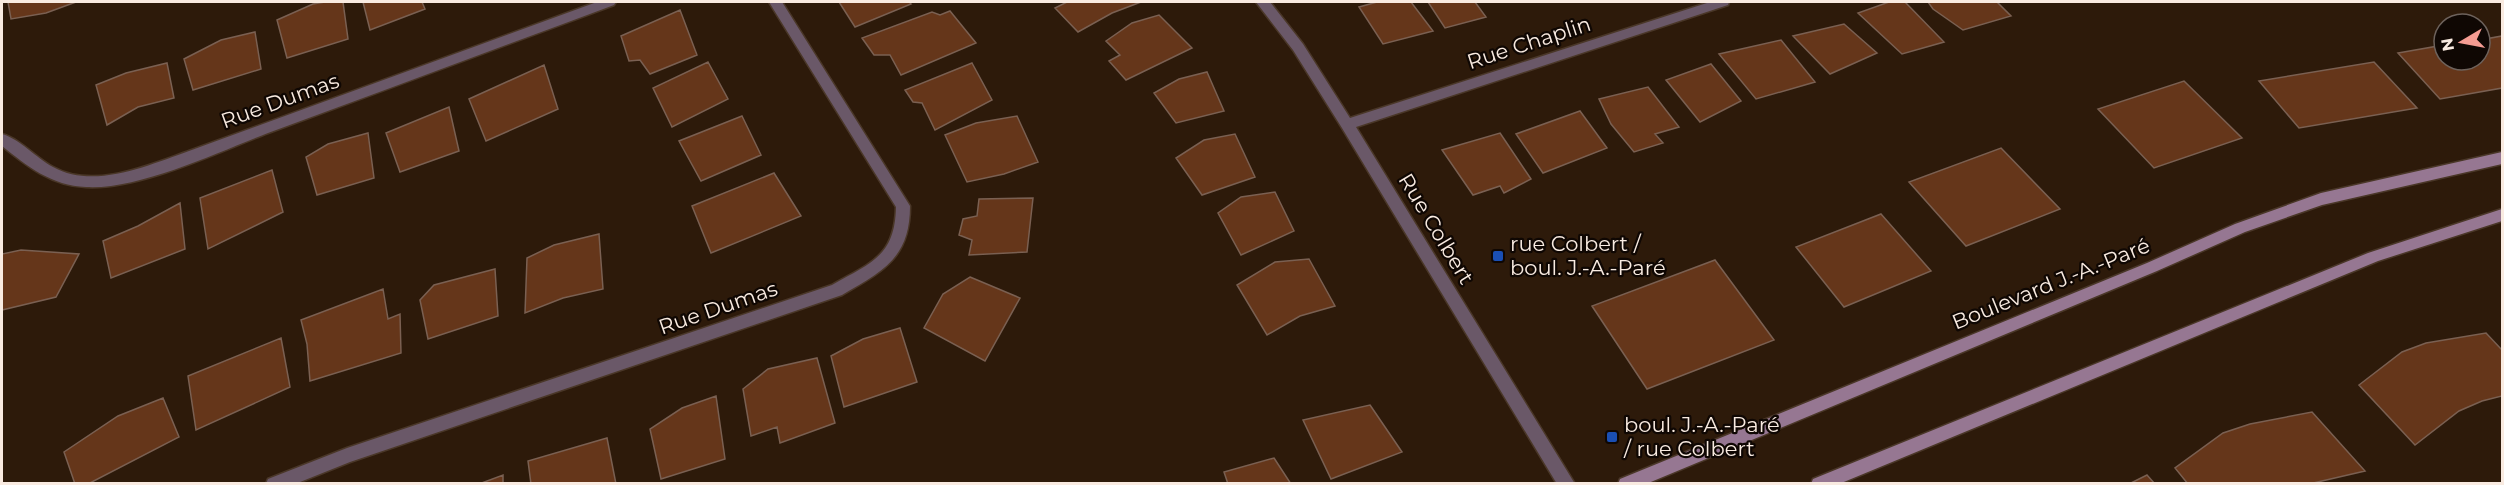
<svg xmlns="http://www.w3.org/2000/svg" width="2504" height="485" viewBox="0 0 2504 485" font-family="Montserrat,sans-serif">
<style>
.building{fill:#65361a;stroke:#7a6052;stroke-width:1.5}
.lines{fill:none;stroke-linecap:round;stroke-linejoin:round}
.street-casing{stroke:#4a3728;stroke-width:3}
.secondary-casing{stroke:#4a3728;stroke-width:3}
.street{fill:#6a5868;fill-rule:evenodd}
.secondary{fill:#967792;fill-rule:evenodd}
.transit-dot{fill:#1a4fb4;stroke:#0f0703;stroke-width:2}
.labels{text-anchor:middle;stroke-width:4.5;stroke-linejoin:round;paint-order:stroke}
.street-label{font-size:21px;fill:#f9ebe1;stroke:#0f0703}
.poi-label{font-size:21px;fill:#f9ebe1;stroke:#0f0703;text-anchor:start}
</style>
<rect width="100%" height="100%" fill="#2d1a0a"/>
<path class="building" d="M8,2H76L46,13L11,19Z
M325,2H343L348,39L287,58L277,20L313,4Z
M363,2H422L425,9L370,30Z
M839,2H909L911,4L855,27Z
M1067,2H1141L1112,13L1078,32L1055,8Z
M1377,2H1411L1433,31L1383,44L1359,7Z
M1428,2H1475L1486,17L1445,28Z
M1889,2H1905L1944,42L1902,54L1858,13Z
M1928,2H1997L2011,16L1963,30L1933,9Z
M680,10L697,55L650,74L640,60L629,61L621,36Z
M950,11L976,43L901,75L890,55H874L862,38L932,12L940,15Z
M1159,15L1192,48L1126,80L1109,61L1120,55L1106,41L1132,23Z
M1844,24L1877,53L1830,74L1793,36Z
M255,32L261,69L193,90L184,59L221,40Z
M2502,36V88L2440,99L2398,53L2444,45V60H2480V40Z
M1781,40L1815,82L1756,99L1719,54Z
M708,62L728,99L672,127L653,88Z
M2374,62L2417,108L2299,128L2259,81Z
M167,63L174,98L138,107L107,125L96,85L126,73Z
M972,63L992,100L935,130L922,103L913,102L905,90Z
M1711,64L1741,101L1700,122L1666,80Z
M544,65L558,109L486,141L469,99Z
M1207,72L1224,111L1176,123L1154,93L1179,79Z
M2184,81L2242,138L2154,168L2098,109Z
M1648,87L1679,127L1655,134L1663,143L1634,152L1611,124L1599,99Z
M449,107L459,151L400,172L386,133Z
M1580,111L1607,148L1543,173L1516,134Z
M742,116L761,155L701,181L679,141Z
M1017,116L1038,162L1004,174L967,182L945,135L976,123Z
M368,133L374,178L317,195L306,157L328,144Z
M1500,133L1531,179L1504,193L1500,186L1473,195L1442,150Z
M1235,134L1255,177L1202,195L1176,158L1204,140Z
M2001,148L2060,209L1966,246L1909,182Z
M272,170L283,212L208,249L200,198Z
M774,173L801,216L711,253L692,206Z
M1275,192L1294,231L1241,255L1218,213L1241,197Z
M1033,198L1027,252L969,255L972,240L959,235L963,219L977,216L979,199Z
M180,203L185,249L111,278L103,241L138,226Z
M1881,214L1931,271L1844,307L1796,247Z
M599,234L603,289L563,298L525,313L527,258L554,245Z
M21,250L79,254L56,297L2,310V254Z
M1309,259L1335,306L1300,316L1267,335L1237,285L1275,262Z
M1715,260L1774,340L1647,389L1592,306Z
M495,269L498,316L428,339L420,300L434,285Z
M970,277L1020,298L985,361L924,328L943,294Z
M383,289L388,319L400,314L401,353L310,381L307,344L301,320Z
M900,328L917,382L844,407L831,356L863,339Z
M2486,333L2502,350V396L2482,401L2459,411L2415,445L2359,385L2402,352L2426,343Z
M281,338L290,387L196,430L188,376Z
M817,358L835,423L780,443L777,427L751,436L743,389L768,369Z
M716,396L725,459L661,479L650,429L682,408Z
M163,398L179,437L88,484H75L64,452L118,416Z
M1370,405L1402,452L1331,479L1303,420Z
M2312,412L2365,471L2309,484H2188L2175,468L2223,433L2250,424Z
M607,438L616,484H531L528,461Z
M1274,458L1291,484H1228L1224,472Z
M503,475V484H479Z
M2147,475L2155,484H2129Z"/>
<g class="lines">
<g class="street-casing">
<path id="street" d="M597,2H616L614,5C498,48 383,91 268,133C218,152 139,190 86,187C52,186 27,166 2,146V134C20,139 36,158 53,167C94,190 149,165 189,151Z
M769,2H782L910,206C910,258 883,271 842,295L350,462L295,484H266L268,479L347,448L832,285C870,263 895,257 896,207Z
M1256,2H1270L1303,44L1350,118L1710,2H1729L1728,5L1356,127L1575,484H1557L1342,128L1293,50Z"/>
</g>
<g class="secondary-casing">
<path id="secondary" d="M2502,152V164L2322,205L2245,232L2157,271L1646,484H1618L1620,479L2147,263L2235,224L2321,193Z
M2502,209V221L2378,261L1839,484H1811L1813,479L2368,253Z"/>
</g>
<use href="#street" class="street"/>
<use href="#secondary" class="secondary"/>
</g>
<g class="transit-dot">
<rect x="1492" y="250" width="12" height="12" rx="3"/>
<rect x="1606" y="431" width="12" height="12" rx="3"/>
</g>
<g class="labels">
<g class="street-label">
<text transform="translate(1529 43) rotate(-18)" y="7">Rue Chaplin</text>
<text transform="translate(280 101) rotate(-20)" y="7">Rue Dumas</text>
<text transform="translate(1436 229) rotate(59)" y="7">Rue Colbert</text>
<text transform="translate(2051 284) rotate(-22)" y="7">Boulevard J.-A.-Paré</text>
<text transform="translate(718 308) rotate(-19)" y="7">Rue Dumas</text>
</g>
<g class="poi-label">
<text x="1510" y="251">rue Colbert /<tspan x="1510" dy="24">boul. J.-A.-Paré</tspan></text>
<text x="1624" y="432">boul. J.-A.-Paré<tspan x="1624" dy="24">/ rue Colbert</tspan></text>
</g>
</g>
<rect width="2504" height="485" fill="none" stroke="#f9ebe1" stroke-width="6"/>
<g transform="translate(2462 42) rotate(260)"><circle r="28" fill="#0f0703" stroke="#6d625c" stroke-width="1.5"/>
<path d="M0-4.5L10 22L0 15L-10 22Z" fill="#f59c92"/>
<text y="-9" font-size="16" font-weight="bold" text-anchor="middle" fill="#f9ebe1">N</text>
</g>
</svg>
